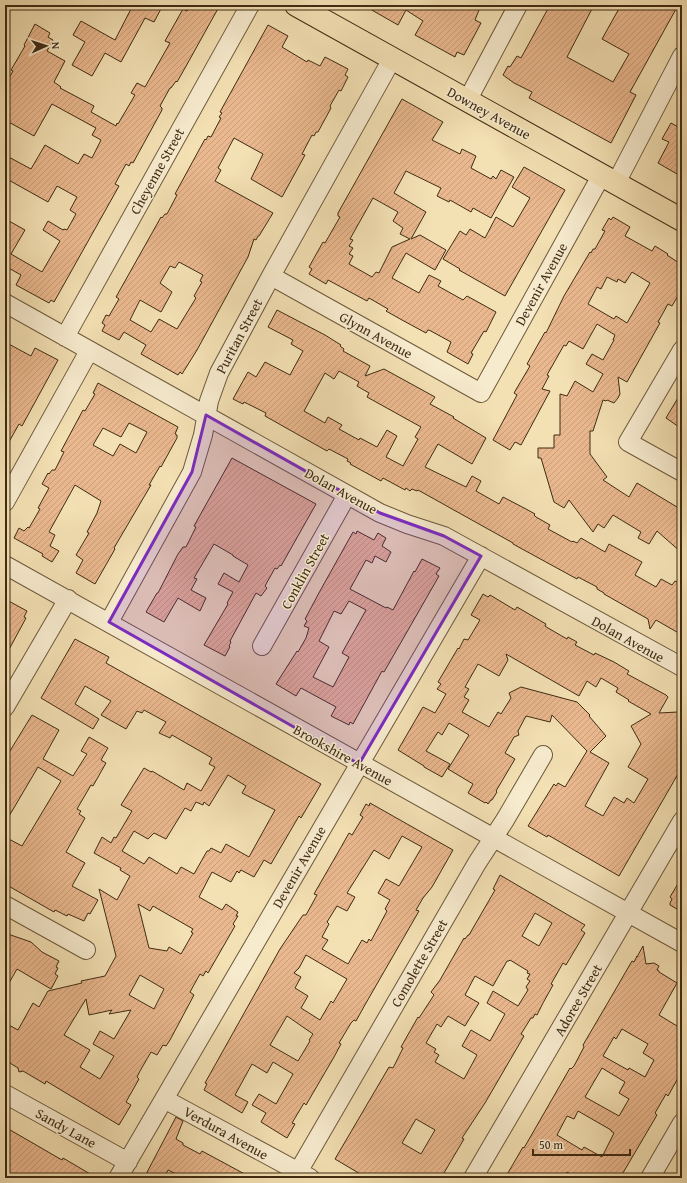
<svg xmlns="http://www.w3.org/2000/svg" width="687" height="1183" viewBox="0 0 687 1183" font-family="'Gentium Book Plus',serif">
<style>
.building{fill:url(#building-hatch);stroke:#3f2b13;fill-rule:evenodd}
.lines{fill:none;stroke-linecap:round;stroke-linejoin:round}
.minor-casing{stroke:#6c583b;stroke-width:20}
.major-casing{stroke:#3f2b13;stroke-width:24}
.minor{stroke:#f7ebce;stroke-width:18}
.major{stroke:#f3e0b3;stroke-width:22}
.marked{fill:#7b2cbf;fill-opacity:0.2;stroke:#7b2cbf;stroke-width:3;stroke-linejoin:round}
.labels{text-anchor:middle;stroke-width:3;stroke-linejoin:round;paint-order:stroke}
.street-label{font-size:14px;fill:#3f2b13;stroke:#f7ebce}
</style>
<defs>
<pattern id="building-hatch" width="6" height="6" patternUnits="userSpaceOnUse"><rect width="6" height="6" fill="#eab88e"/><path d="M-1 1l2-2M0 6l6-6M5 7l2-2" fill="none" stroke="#ca9e7a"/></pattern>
</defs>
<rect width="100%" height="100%" fill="#f3e0b3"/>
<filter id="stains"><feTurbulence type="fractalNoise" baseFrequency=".005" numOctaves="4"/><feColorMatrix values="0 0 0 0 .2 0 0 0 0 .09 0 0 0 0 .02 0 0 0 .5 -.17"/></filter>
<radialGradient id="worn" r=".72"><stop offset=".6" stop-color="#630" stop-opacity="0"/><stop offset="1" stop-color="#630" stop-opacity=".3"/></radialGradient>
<path class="building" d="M133,5H163L154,22L145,18L121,62L105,53L92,76L72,65L85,42L73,35L81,21L115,40Z
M190,5H220L185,68L177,82L176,81L171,88H170L160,106L162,108V110L133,163L131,162L129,166L126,164L115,184L119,186L54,302L51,300L49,303L16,285L21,275L5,266V229L9,221L25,230L11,254L42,272L60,241L43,230L48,221L63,230L64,229L67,230L76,214L70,210L77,197L57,186L48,202L5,178V155L31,169L45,145L78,164L84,154L92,158L101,140L92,135L96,128L52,104L34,136L5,120V85L13,71L11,70L25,46L24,45L35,24L50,33L48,37L53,40L47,51L65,61L54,82L61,87L60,88L94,106L91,112L116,126L117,123L118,124L135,95L131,93L137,83L145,87L170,43L165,41L183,9L187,11Z
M363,5H437L444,9L446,5H481L475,20L481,23L464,55L457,52L455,57L415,35L423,21L406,10L398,25Z
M550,5H594L567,57L613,82L629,54L602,39L621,5H668L676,9L630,92L636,95L611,143L529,98L532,92L514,83L503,75L508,66L510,67L517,56L521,58Z
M268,25L288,36L282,47L307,62L308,60L320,66L325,57L348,69L345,75L348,77L341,91L339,90L330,106L331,108L318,132H316L314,136L312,135L302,154L305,155L282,197L251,179L263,154L234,138L218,168L221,170L215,181L273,213L259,236H258L256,240L254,239L248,257L197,350L182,374L180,372L178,375L141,354L146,345L124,332L119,340L102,331L105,325L102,323L106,315L109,316L119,299L116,297L161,217L162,218L165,214H167L177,195L175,194L205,139L206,140L208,136L211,137L221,118L219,117L222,113L220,112ZM179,262L203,275L200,281L202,282L194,296L196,298L177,329L159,319L151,332L130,320L140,300L161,312L172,292L160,283L170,266L175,268Z
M402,99L443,122L432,140L460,154L462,149L476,156L471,168L491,179L493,176L496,179L501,170L514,177L491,218L473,208L471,212L450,200L449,202L437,196L441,188L406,171L394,193L426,212L411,239L420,235L446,250L435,270L406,253L392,278L419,293L429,275L441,281L438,286L463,300L467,296L496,312L486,332L484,331L471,353L473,354L468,364L447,352L451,342L429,330H428L426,333L402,320L386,311L388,309L369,298L367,301L328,280L326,284L309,274L312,269L309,267L323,242L325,243L340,217L338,216V213ZM373,198L398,212L393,221L403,228L400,234L410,239L392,247L379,273L376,272L372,277L349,264L353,256L349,254L353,248L349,246L353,240L350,239Z
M671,123L682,129V164L677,174L658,163L669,142L662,139Z
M524,167L565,190L505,296L459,270L460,269L443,259L460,231L466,235L470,229L485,238L496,217L513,227L530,198L512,187Z
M613,217L630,227L625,236L652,251L655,246L668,254L667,255L682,265V289L672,306L668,304L658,322L660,323L627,382L618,377L620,394L618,398L614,403L607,400L606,401L603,400L593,431H590V454L607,477L603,480L629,497L637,483L682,510V553L657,531L649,544L638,538L641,532L613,515L604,528L598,524L593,532L569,500L564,508L554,502L541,458H538V448H554V435H560V394L567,396L575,381L593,392L603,374L586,364L592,354L603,360L614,340H613L615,335L597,324L583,349L569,341L566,346L564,345L547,375L549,376L542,389L550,391L521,445L515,442L510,450L493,440L517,395L514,393L530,366L527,364L545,332L546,333L564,296L590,252L591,253L593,249H595L605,231L602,230L609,218L611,220ZM632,272L650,283L627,323L616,316L614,319L588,304L597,287L601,289L607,277L617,282L618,279L625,283Z
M277,310L325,335L341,345L340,346L344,349L343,351L370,366L365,376L384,369L435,397L430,404L454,417L453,418L486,438L472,464L438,444L425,467L466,487L472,476L481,481L476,491L499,504L503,497L526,509L535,514L534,515L536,517L550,525L548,529L572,542L573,541L577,543L581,538L605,552L609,544L642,562L635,575L656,587L661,579L672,585L675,581L682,584V635L656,620L650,629L648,619L604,594V593L597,589V587L578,577L577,579L513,544V543L418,490L417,491L412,489L410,491L406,488L405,490L383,478L381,481L350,464L351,463L347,461L348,459L329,449L327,451L265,416L266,413L244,402L243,404L233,399L248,372L256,377L265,362L290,375L303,351L291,344L293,340L268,327ZM339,371L359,382L357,386L369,393L367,397L421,427L415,437L418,439L403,466L386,457L397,436L387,430L377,447L360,438L359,440L339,429L342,425L328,417L325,423L304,411L325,373L334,379Z
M5,342L31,356L35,348L58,360L22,426L19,424L5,449Z
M98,383L178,427L175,434L177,435V438L161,467L160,466L149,485H151L114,548L115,549L95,584L76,573L83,560L76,555L89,533L87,532L97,513L101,501L75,485L49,532L55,535L50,546L59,551L52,562L42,556L43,554L14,538L19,528L24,531L28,527L29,528L40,509L38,508L49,488L42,484L48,473L49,474L52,470H55L64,452L61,451L83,410L85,411L95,394L93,393ZM129,423L147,432L136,453L120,444L113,456L93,445L103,428L121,437Z
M682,391V429L666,418Z
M232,458L316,504L281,566L280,565L277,569L275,568L265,586L267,588L261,596L256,593L230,641L231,642L229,646L230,647L225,656L204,645L228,604L227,603L233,592L218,584L224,573L239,582L248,565L233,556V555L214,544L194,578L197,579L191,590L206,598L200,611L178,598L164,622L146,612L157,593H158L178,554L183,547H186L196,527L194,526Z
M357,531L374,540L378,533L386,538L382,546L391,552L386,562L375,556L372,563L366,560L350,589L386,608L387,607L393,610L414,571L415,572L422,559L440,568L436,574L439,576L384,672L382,671L353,724L350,722L349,725L331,716L336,707L301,688L296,696L276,684L297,651L298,652L306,638L309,628L304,626L307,621L305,619L320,591L353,532L356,534ZM349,601L366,610L342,653L349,657L333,687L313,677L329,647L319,641L334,611L341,614Z
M483,594L488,597L490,595L515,610L517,607L546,624L545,626L548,628L567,639L568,637L577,642L575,645L594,655L595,653L614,662L629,671L627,674L666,695L668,697L659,713L678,712L681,775L678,774L619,876L548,835L547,837L528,826L554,784L556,786L558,783L565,787L587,751L552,715L550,722L526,716L518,731L519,735L514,737L505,753L515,759L496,791L497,792L492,800H491L488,804L486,802L485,803L468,793L473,784L448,769L469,735L449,723L442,735L438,732L426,751L450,764L442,777L424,767V766L398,750L423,707L435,713L446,694L437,689L441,684L438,682L458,648L459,649L464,639L468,640L480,620L471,615ZM506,654L579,696L587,681L596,687L601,678L618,688L616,692L629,700L628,701L651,714L631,726L641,744L628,767L648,779L634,803L627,798L624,803L614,797L603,816L585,806L609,763L590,752L606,736L589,716L590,715L577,702L521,687L509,693L511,698L501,714L498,712L489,727L462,712L469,700L464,697L469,689L465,687L478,664L499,676L508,660Z
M5,599L27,611L24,617L26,618L5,657Z
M75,639L109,657L106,663L321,784L301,818L299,816L271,864L264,860L254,877L241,870L239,873L237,871L231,882L212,872L199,897L222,910L226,904L238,912L236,916H238L233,924L235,926L208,973L206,971L203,976L200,974L190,992L194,995L170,1040L166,1046L163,1045L157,1055L151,1052L140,1071L137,1077L139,1079L126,1102L131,1105L119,1125L46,1081L45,1084L23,1071L19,1072L18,1068L5,1060V1023L18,1030L33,1003L39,1007L48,991L82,983L81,981L105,976L116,956L99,889L117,900L130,876L120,870L121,868L94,853L102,837L111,843L114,837L116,838L132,811L121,805L144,768L151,772L152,771L184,790L187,783L201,791L215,767L209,764L212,758L172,735L170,738L159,733L166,722L144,710L142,713L137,711L126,729L101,715L111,701L85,686L75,704L99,719L93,729L41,698ZM228,775L246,786L242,793L275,810L249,857L226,844L221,853L211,848L209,851H207L194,874L181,867L177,874L149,857L144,864L122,851L134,831L148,839L154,833L166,839L185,808L191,811L196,802L203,805L204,802L209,806ZM138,904L150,911L153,906L193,929L191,932L193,933L181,954L169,947L167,951L149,948ZM140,975L164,989L154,1009L129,995ZM86,999L89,1015L112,1010L109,1014L131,1010L114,1039L100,1031L93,1044L114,1056L100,1079L80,1067L90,1050L64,1035Z
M32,715L59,730L43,759L73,776L87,754L81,751L89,737L108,748L101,760L106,763L93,786L91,785L77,809L81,811L79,814L85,818L66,852L85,863L72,886L98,900L90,914L88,913L84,921L68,914L67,916L55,910L54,912L5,884V865L10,856L5,853V837L22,846L61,781L38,767L5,823V759Z
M370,803L453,850L432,887L423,898L416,910L419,911L366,1003L356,1021L354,1020L351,1023L339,1043L341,1044L334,1057L306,1105L304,1103L292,1123L295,1124L287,1138L261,1122L266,1113L252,1105L259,1094L276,1104L293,1074L273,1062L267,1073L252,1064L235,1095L248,1102L242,1113L204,1090L207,1084L205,1083L280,949L303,915H306L317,895L314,894L340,849L349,833L352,835L363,817L360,815L366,804L369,806ZM402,836L422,847L399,886L386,879L378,893L390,900L385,909L387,911L371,941L369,939L367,943L362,940L348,964L322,949L328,940L322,937L329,924L327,922L337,906L347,911L355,897L347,893L374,850L389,859ZM306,955L347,979L333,1003L331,1001L320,1020L301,1008L308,996L295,988L301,977L294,973L299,968ZM287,1016L313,1034L309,1040L310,1041L298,1061L270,1045Z
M500,875L585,925L581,930L585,933L566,965L563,963L551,984L553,985L543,1003L537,1015L535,1014L533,1018H531L521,1034L524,1036L485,1103L462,1138L464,1139L441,1178H367L335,1159L389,1067L393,1068L403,1048L401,1047L418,1017L419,1018L434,995L431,992L440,980L464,938L465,939L468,935H469L495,890L493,889ZM535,913L552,923L539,946L522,936ZM510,960L528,971L527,973L530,974L527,979L530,981L526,987L528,990L518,1006L493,991L487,1003L505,1014L490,1041L471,1030L462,1046L477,1055L464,1079L435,1062L439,1055L434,1052L436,1049L426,1043L437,1024L441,1027L448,1016L465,1026L479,1003L465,995L475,976L493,986L507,961H509ZM416,1119L435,1130L421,1154L402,1143Z
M682,877V912L670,905V903L672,899L670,897Z
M5,933L31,942L42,952L59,961L56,967L58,968L55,974L58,976L51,989L17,969L5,990Z
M643,946L646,964L654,963L659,966L657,970L659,971V972L677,983L659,1015L682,1029V1071L668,1096L666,1094L655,1113L657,1115L620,1178H577L567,1172L564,1177L560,1174L558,1178H505L523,1147L524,1148L570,1068L571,1069L574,1066L584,1047L583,1045L610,999L632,961L634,962L637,956V957ZM622,1029L648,1044L643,1053L654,1060L645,1077L629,1068L628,1070L603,1056L614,1037L616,1039ZM602,1068L625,1082L619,1093L629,1099L619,1116L585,1097ZM578,1111L611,1130V1131L614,1133L602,1157L584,1147L582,1150L557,1135L567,1116L574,1119Z
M176,1117L183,1121L176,1139L183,1143V1145L200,1154L202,1151L252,1178H184L168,1170L164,1178H144Z
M5,1127L62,1160L63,1158L97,1178H5Z"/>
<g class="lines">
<g class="minor-casing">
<path id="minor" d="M467,101L518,5
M616,183L682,56
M271,276L481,393L601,176
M5,303L380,513L407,524L444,536L682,667
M65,337L250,5
M682,350L628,442L682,472
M5,502L89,351
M5,565L682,943
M109,622L192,472L203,435L209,401L219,373L271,276L392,59
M262,646L347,495
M5,707L68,599
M5,905L86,950
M5,1094L128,1162
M164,1099L310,1178
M298,1172L477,863L505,820L543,755
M118,1178L481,556
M473,1178L682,821
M650,1178L682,1123"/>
</g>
<g class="major-casing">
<path id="major" d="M296,5L682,220"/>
</g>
<use href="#minor" class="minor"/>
<use href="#major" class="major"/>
</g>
<path class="marked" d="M206,415L380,513L444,536L481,556L359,764L109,622L192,472Z"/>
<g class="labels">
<g class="street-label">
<text transform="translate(489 113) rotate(29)" y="5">Downey Avenue</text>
<text transform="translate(157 171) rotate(-61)" y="5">Cheyenne Street</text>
<text transform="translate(541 284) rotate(-61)" y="5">Devenir Avenue</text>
<text transform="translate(376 335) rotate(29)" y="5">Glynn Avenue</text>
<text transform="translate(239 336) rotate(-62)" y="5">Puritan Street</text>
<text transform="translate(341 491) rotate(29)" y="5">Dolan Avenue</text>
<text transform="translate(305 571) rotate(-61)" y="5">Conklin Street</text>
<text transform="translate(628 639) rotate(29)" y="5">Dolan Avenue</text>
<text transform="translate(343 755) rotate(29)" y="5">Brookshire Avenue</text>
<text transform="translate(299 867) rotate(-60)" y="5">Devenir Avenue</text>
<text transform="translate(419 963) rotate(-60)" y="5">Comolette Street</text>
<text transform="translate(578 1000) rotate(-60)" y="5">Adoree Street</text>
<text transform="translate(66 1128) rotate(29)" y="5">Sandy Lane</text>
<text transform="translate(226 1133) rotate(29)" y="5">Verdura Avenue</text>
</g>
</g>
<rect width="687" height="1183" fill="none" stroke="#f3e0b3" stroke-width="20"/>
<rect x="6" y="6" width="675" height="1171" fill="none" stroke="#3f2b13" stroke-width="2"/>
<rect x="10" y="10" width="667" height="1163" fill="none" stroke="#3f2b13"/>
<g transform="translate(46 46) rotate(87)" stroke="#f7ebce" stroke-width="3" paint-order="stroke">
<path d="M0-3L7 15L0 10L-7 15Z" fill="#3f2b13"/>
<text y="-6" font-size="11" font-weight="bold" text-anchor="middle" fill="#3f2b13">N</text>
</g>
<path d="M533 1149v6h97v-6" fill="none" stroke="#3f2b13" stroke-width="2"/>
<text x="539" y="1149" font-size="12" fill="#3f2b13" stroke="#f7ebce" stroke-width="3" paint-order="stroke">50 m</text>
<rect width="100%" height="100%" filter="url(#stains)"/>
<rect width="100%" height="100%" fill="url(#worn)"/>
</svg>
